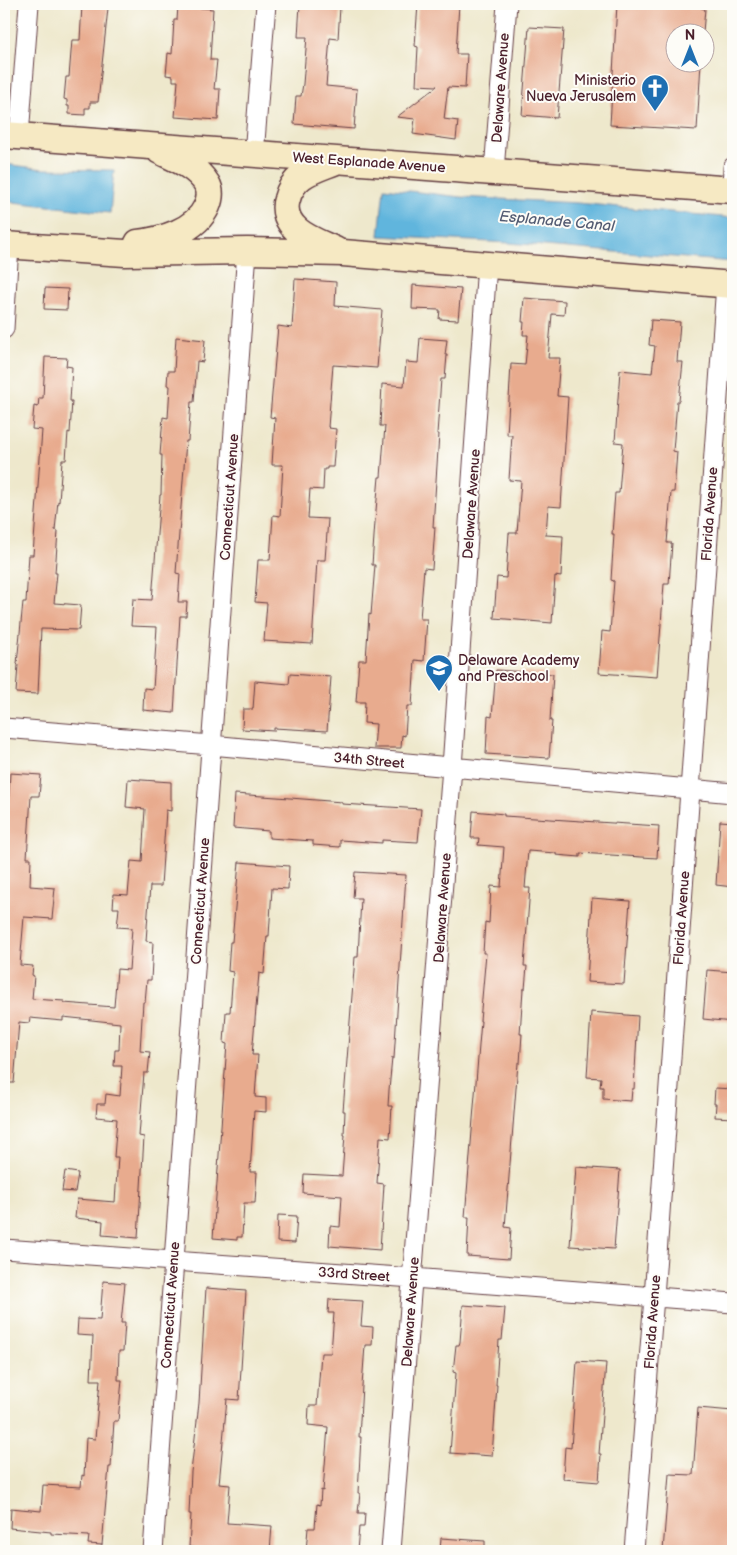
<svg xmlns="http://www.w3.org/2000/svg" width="737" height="1555" viewBox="0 0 737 1555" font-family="'Balsamiq Sans',sans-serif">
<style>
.water{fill:#61b5dd;stroke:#566a84}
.building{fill:#e8ab8e}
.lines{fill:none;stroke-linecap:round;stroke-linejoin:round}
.minor-casing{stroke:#633d43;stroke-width:21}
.secondary-casing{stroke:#633d43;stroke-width:29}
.minor{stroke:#fff;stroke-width:19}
.secondary{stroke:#f6e9c3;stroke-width:26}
.labels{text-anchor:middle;stroke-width:4;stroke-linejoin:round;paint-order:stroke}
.poi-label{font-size:14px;fill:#4a1f2b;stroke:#fdfcf7;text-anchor:end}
.street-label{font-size:14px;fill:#4a1f2b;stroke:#fdfcf7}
.water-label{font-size:15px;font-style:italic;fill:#535b72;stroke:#fdfcf7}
</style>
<rect width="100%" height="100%" fill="#fdfcf7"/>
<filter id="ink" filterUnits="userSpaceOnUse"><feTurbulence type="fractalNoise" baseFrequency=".02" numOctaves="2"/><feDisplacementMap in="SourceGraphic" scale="10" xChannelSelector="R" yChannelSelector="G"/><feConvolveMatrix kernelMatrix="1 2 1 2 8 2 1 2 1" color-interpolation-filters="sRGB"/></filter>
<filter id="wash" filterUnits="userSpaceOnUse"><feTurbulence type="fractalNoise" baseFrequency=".0096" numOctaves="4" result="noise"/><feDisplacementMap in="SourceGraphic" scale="20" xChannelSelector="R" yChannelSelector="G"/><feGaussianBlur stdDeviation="1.12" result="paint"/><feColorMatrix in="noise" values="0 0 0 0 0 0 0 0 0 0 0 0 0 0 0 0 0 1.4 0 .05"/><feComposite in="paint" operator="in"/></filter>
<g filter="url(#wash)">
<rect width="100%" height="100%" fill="#eee8cc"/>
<path class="water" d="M4,164L44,169L114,170L110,213L4,201Z
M384,188L461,197L578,203L733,218V262L509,243L379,236Z"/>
<g id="blocks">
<path class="building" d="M300,4L340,7L338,39L330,38L326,86L357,89L354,129L294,124L296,96H301L303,84L307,37H298Z
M418,4H459L456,54H467L465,88L448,87L444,119L458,121L456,140L413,134L415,119L397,117L437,86L416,85L418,47L415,46Z
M617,4H701V8L705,9L703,32H674V62H701L697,130L610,125Z
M82,5L108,8L98,102H90V108H85V115L69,114V106H67V100L64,99L66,77H69L72,40H80Z
M178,6L213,9L210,60H217L214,89H220L218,120L175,117L178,81H173V76L166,75L168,53L172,54L174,20H177Z
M529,27L564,29L557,118L522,115Z
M295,279L336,282L335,306L382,310L377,368L333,365L328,427H330L329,428L336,429L333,467H327V469H324L323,490L310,489L308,518L328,519L325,560H317L312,644L264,641L267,603L255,602L258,560H270L273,515L280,516L283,465H272L275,418L270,417L278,326L292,328Z
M413,285L461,289L458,320L439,319L440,310L412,309Z
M45,288L68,289L67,310L44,309Z
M524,298L565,301L564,315L552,314L548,358H560L557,396L568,397L561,507L548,506L546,535L563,536L561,577L555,576L552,623L494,618L497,577L506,578L509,533H517L521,481L509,480L512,435H507L511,364L525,365L528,335H523L524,322H522Z
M651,320L680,322L677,362H683L679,401H677L673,451L677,452L674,492H671L667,543H672L669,584H664L657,677L599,673L602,631L610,632L614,581L611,580L614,534H612L615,493H619L623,443L615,442L620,370L652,373L655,346L649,345Z
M176,337L205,340L203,362L197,361L194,402H191L188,441H186L176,573L180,574L178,602H187L186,616H180L174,713L143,710L144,688L153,689L157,627L131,626L133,599L152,600L160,495H161L162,455H160L163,417L168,418L170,386L167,385L168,371H174Z
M420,338L447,340L445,355H447L445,379H441L437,434H439L433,527H435L432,569L424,568L420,619H427L424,661L415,660L412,706H407L405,736L402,735L401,748H374L376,724L364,723L365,702H356L359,660H366L369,614L371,615L375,565H372L375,522L379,477H381L385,426H380L382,384L404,386L406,362L418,363Z
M45,357L67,358L66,366L72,367L70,401H72L70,433L68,432L66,460H62L59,502L58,501L55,530L58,531L55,573H57L54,603L81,605L79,630L41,629L38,694L16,693L18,665L17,664L23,602H26L29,555H33L42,430L32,429L34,406L38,407L39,398H43Z
M496,670L553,674L550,721H552L549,758L486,754L488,716L492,717Z
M290,674L331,677L327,731L274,728V731L242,729L243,709H253L255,681L289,684Z
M10,773L41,775L39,796H31L27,858H31L30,886L55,888L52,919L24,917L20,965L33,966L32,975L34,976L32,999L64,1001V1003L114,1007L117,969L129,970L132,928L117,927L119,908H113L114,894L128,895L131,861L142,862L145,809L126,807L128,779L171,782V811L166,810L161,886H150L146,941L153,942L151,980H147L145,1002H143L140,1051L150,1052L148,1073H144L139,1136L144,1137L138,1238L102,1235L103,1221L75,1218L77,1199L115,1202L118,1157H114L117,1119L96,1117L97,1104H105L106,1094L120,1096L122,1066H114L115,1050H119L120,1023L63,1017V1021L30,1018L29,1023L19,1022L14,1083H4V810L8,809Z
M235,794L290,798L342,802V804L421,809L418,842L382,840V843L340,840V847L313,845V841L269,838V831L233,828Z
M473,811L504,814V816L659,826L657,858L580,853V857L556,855V853L528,851L525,888H530L524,966H527L525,989H523L520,1034H522L520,1063H518L505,1227L511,1228L509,1259L467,1256L469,1217H465L481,1021H480L486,953H483L485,922L489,923L491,886L501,887L504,847L478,845L479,838H471Z
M720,821L733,822V887L716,885Z
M239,862L289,866L288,889L272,888L269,936H267L264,974L259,973L252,1055H258L255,1097L266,1098V1112L254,1111L250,1172H257L255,1203H244L242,1237H237V1240L213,1238L227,1044L224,1043L226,1012H230L233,972L228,971L230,942H232Z
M355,872L406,875L394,1058H392L389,1090L388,1106H392L390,1138L380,1137L377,1183L384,1184L380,1250L329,1246L330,1226L340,1227L342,1196L303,1193L304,1174L342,1176L345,1135H344L345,1111H343L347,1060L355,957H358L361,898H353Z
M592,898L630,901L624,984L587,982Z
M707,970L733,972V1022L703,1019Z
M591,1012L638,1016L634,1089H632L631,1101L603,1099V1087H600L601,1078L587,1077Z
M715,1088L733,1089V1118L715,1117L716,1104H714Z
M576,1167L620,1170L614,1249L570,1246Z
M65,1171L78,1173L75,1192L62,1191Z
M278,1215L297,1216L295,1243L277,1242Z
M103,1281L125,1283L121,1323H125L123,1351H119L118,1380H122L118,1421H114L111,1467H109L102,1545L88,1544L89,1536L51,1534V1532L10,1528L11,1508L41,1511L43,1485L81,1487L82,1475L84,1476L86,1438L95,1439L100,1380H91L93,1336L77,1335L78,1319L100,1320Z
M206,1288L246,1291L239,1400L227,1399L219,1484L230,1485L227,1523L272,1526L270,1551L244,1548V1551L189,1547L191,1514H189L191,1472L199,1403Z
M329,1299L363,1301L361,1326L373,1327L372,1345H365L362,1386L359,1437H361L358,1493H360L358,1513H365L364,1527H359L357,1551H306L308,1528H315L317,1504L320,1505L321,1490L323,1491L328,1427L308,1425L309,1406H317L321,1353H331L334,1313H328Z
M463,1305L505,1308L502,1340H499L496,1385H497L492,1456L450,1453L456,1373L453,1372L456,1345H459L460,1342Z
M577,1361L606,1363L599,1454H601L599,1482L563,1479L565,1447L571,1448Z
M698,1408L733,1411L732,1438H733V1525L730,1551H663L669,1474L693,1475Z
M441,1538L485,1541V1551H440Z"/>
</g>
</g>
<g filter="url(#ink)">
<use href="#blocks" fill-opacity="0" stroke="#633d43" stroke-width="1"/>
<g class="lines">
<g class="minor-casing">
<path id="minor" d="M19,136L29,4
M254,154L266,4
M494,171L507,4
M732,190L733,167
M4,329L9,245
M4,728L211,745L733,793
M4,1249L413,1278L733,1303
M153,1551L247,251
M391,1551L452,767L487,264
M634,1551L654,1297L726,284"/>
</g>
<g class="secondary-casing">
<path id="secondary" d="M4,135L733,190
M138,243C162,240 196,231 207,206C210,199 211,191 207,184C197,167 177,159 160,151
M4,245L125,253L247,251L343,253L733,285
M335,250C322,244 307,239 297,230C288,222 283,211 287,199C293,174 314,170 336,161"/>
</g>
<use href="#minor" class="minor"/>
<use href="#secondary" class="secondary"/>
</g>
</g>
<defs>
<g id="church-pin" transform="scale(1.4375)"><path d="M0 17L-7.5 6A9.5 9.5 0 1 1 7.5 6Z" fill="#1f6fb2" stroke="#fdfcf7"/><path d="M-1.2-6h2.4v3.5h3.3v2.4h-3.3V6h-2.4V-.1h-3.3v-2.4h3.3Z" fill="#fff"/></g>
<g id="school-pin" transform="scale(1.4375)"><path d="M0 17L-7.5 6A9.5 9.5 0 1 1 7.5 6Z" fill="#1f6fb2" stroke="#fdfcf7"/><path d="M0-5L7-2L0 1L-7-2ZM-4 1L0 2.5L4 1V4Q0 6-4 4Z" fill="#fff"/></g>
</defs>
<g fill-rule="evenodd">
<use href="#church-pin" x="655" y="88"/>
<use href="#school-pin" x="439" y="668"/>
</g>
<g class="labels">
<g class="poi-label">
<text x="636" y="85">Ministerio<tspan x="636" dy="16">Nueva Jerusalem</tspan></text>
<text x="458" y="665" text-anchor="start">Delaware Academy<tspan x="458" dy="16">and Preschool</tspan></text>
</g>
<g class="street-label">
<text transform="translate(500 88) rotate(-86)" y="5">Delaware Avenue</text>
<text transform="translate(369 162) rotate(4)" y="5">West Esplanade Avenue</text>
<text transform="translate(229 497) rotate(-86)" y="5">Connecticut Avenue</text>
<text transform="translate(471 504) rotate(-86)" y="5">Delaware Avenue</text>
<text transform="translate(709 514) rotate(-86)" y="5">Florida Avenue</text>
<text transform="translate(369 760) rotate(5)" y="5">34th Street</text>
<text transform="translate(200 901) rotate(-86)" y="5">Connecticut Avenue</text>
<text transform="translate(442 908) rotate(-86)" y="5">Delaware Avenue</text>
<text transform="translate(681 918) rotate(-86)" y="5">Florida Avenue</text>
<text transform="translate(354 1274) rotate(4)" y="5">33rd Street</text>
<text transform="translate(170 1305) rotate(-86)" y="5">Connecticut Avenue</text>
<text transform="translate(410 1312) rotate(-86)" y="5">Delaware Avenue</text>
<text transform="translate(652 1322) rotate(-86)" y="5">Florida Avenue</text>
</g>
<g class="water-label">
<text transform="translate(557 221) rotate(5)" y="5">Esplanade Canal</text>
</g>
</g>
<rect width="737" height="1555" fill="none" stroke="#fdfcf7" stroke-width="20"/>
<g transform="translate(690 48)"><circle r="24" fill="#fdfcf7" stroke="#b5a4a5"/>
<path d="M0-4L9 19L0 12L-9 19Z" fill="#1f6fb2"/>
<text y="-8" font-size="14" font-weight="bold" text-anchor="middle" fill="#4a1f2b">N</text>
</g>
</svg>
